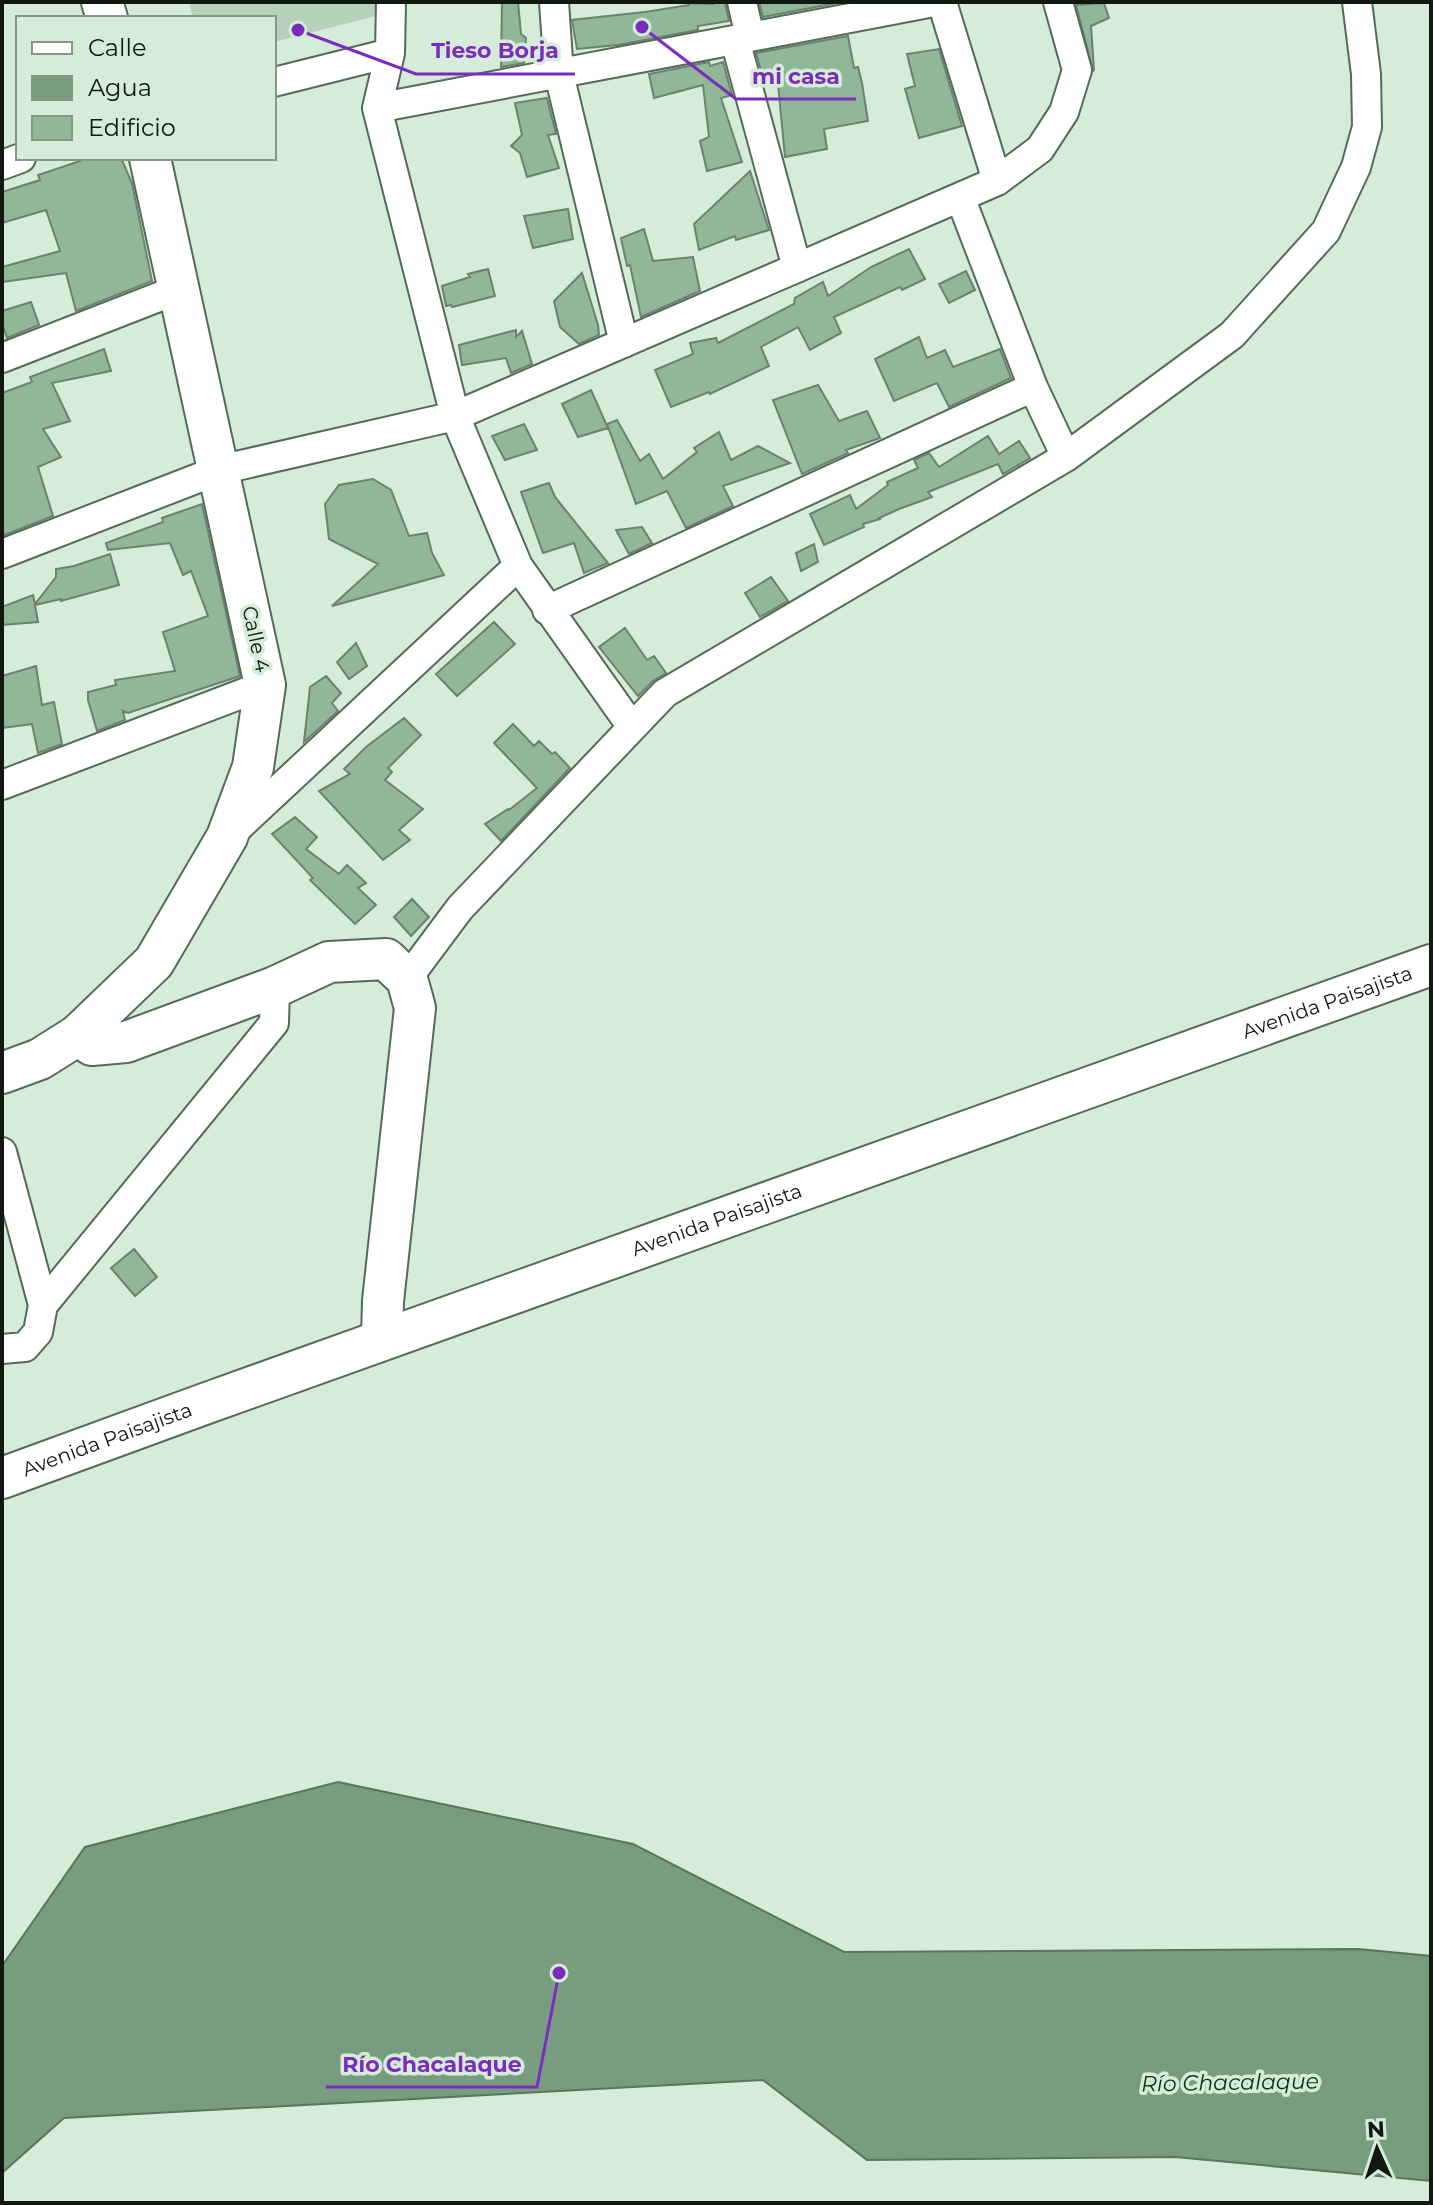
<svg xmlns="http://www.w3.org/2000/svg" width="1433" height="2205" viewBox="0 0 1433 2205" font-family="Montserrat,sans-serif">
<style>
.green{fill:#b5d1ba}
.water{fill:#779d7e;stroke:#58755d;stroke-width:2}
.building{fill:#90b797;stroke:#6c816f;stroke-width:2}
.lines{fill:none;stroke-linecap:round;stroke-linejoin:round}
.street-casing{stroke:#556a59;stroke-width:32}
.secondary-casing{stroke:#556a59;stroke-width:44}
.street{stroke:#fff;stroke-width:28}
.secondary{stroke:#fff;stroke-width:40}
.labels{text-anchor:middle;stroke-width:7;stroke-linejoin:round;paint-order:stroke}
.street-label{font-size:20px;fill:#101811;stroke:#d4ecd8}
.water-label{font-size:22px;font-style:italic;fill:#043415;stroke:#d4ecd8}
.leader{fill:none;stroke:#7b2cbf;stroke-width:3}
.callout-dot{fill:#7b2cbf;stroke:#d4ecd8;stroke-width:3}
.callout-label{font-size:22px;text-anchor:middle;font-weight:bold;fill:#7b2cbf;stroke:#d4ecd8;stroke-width:7;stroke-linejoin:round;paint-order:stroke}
</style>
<rect width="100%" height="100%" fill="#d4ecd8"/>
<path class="green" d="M189,2H381L384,14L274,42V18H193Z"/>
<path class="water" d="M338,1782L633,1844L844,1952L1358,1949L1431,1956V2181L1175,2157L867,2160L763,2080L64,2118L2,2173V1966L85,1847Z"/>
<path class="building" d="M502,2H518L521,34L526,38L524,63L501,67Z
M712,2H725L729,21L698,26V30L618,45L577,49L572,20L645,12L689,5V3L713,4Z
M759,2H842L763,17Z
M1104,3L1109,18L1091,26L1094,70L1093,71L1076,5Z
M848,36L854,68L858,67L862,83L868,121L824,129L827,149L785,157L777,73L763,77L756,53Z
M939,49L962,126L919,138L905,89L915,86L907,54Z
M709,62L710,66L723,62L732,95L721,98L742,162L707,171L700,141L709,137L703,85L654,98L649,74Z
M547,98L556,134L548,135L559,168L527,177L520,153L511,146L522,135L515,103Z
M89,158H121L132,183L152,281L76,311L66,273L2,282V267L60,251L46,210L2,223V192L40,180L38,175Z
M750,171L769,230L736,240L735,236L699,250L694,224Z
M568,209L573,239L533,248L524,216Z
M644,229L653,261L693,257L700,291L641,317L630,265L627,266L621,238Z
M909,249L925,279L902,290L900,287L834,317L841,333L810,350L798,327L761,347L769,366L710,394L709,392L671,407L655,370L693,354L690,343L716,338L718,343L794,304L795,298L823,282L828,296L871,267Z
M488,269L495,296L452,307L451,305L446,306L442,286L470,277L468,274Z
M966,271L975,290L949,303L939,284Z
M582,273L598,325L599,335L579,344L560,327L554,301Z
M31,302L39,325L7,338L2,323V311Z
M516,330V337L522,331L532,364L511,373L506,358L462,365L459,345Z
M919,337L927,358L945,350L953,367L1000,349L1011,378L949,407L937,383L894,401L875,359Z
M104,349L111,371L52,383L70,421L43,429L61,457L38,467L53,516L2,536V393L32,382L30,377Z
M818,385L839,421L867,411L880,438L846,450L848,453L802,474L773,400Z
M591,390L608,428L578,437L562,404Z
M617,420L640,461L649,454L663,479L697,452L694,448L719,432L731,460L758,446L790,463L723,486L733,506L686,528L667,491L636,504L607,424Z
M524,424L537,450L505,460L492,436Z
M988,436L999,454L1019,441L1030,458L1003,474L998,464L928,492L932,497L899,509L879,518L880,519L863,524L864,527L824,545L810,514L850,495L856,509L888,485L887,482L918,468L914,460L929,453L939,467Z
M373,479L391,490L409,536L427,533L432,553L444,575L332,606L378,564L329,539L325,504L339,485Z
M549,483L555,497L608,563L584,573L574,543L543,553L521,492Z
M202,504L240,676L128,713L123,711L125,720L97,731L88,700V692L116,685L115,680L175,671L163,632L208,616L191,571L183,575L170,543L108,550L106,543L163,522L162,518Z
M642,527L652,543L629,554L616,530Z
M814,544L818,562L801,571L796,553Z
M110,554L119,585L61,601V599L35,605L38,622L2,625V607L33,595L35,604L56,577V569L74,566Z
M771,577L788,601L760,617L745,593Z
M494,622L515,644L457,696L436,674Z
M625,628L647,660L654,656L666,673L653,681L638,696L599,647Z
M356,643L367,666L349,679L337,662Z
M36,666L42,705L54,702L62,744L38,753L32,724L2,728V676Z
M326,676L341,693L332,703L338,711L304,742L310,687Z
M404,718L421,735L388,768L392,772L385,780L423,809L399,830L410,840L383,860L319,791L350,774L344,769L366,747Z
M513,724L534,746L539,741L552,754L555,752L570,768L501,841L485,824L508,809L509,810L537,788L494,743Z
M295,817L317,837L306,849L339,874L347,865L366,883L358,888L376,905L355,924L310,880L313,878L272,834Z
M412,899L429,917L411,936L394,917Z
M134,1249L157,1277L135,1296L111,1268Z"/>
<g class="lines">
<g class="street-casing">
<path id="street" d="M391,2L390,53L377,108L455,416L518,566L632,727
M554,2L559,74L624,343
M742,2L750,37
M942,2L997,181
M735,40L797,268
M274,82L390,53
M377,108L934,2
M2,165L21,158
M960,197L1033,387L1066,457
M2,358L179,289
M2,554L219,470L455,416L997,181L1040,149L1064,112L1077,70L1058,2
M547,610L1033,387
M2,785L265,685
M232,833L518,566
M407,979L460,908L665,693L1066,457L1232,335L1326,231L1356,167L1367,127L1366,74L1357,2
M2,1152L43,1305L38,1332L25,1347L2,1349
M43,1305L274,1023L275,987"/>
</g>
<g class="secondary-casing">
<g id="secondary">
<path d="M102,2L107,18"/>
<path d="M78,1035L92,1045L126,1042L275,987L329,962L386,959L407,979L415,1008L383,1301L382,1338"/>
<path d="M2,1073L40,1059L78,1035L154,962L227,837L253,767L265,685L150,158"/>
<path id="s1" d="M2,1478C477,1303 955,1136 1431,965"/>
</g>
</g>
<use href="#street" class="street"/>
<use href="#secondary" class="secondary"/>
</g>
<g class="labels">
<g class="street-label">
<text transform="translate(256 639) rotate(78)" y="7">Calle 4</text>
<text dy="7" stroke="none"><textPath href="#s1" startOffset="1408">Avenida Paisajista</textPath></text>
<text dy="7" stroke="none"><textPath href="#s1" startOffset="760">Avenida Paisajista</textPath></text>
<text dy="7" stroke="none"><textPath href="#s1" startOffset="112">Avenida Paisajista</textPath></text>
</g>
<g class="water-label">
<text transform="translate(1230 2082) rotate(-1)" y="8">Río Chacalaque</text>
</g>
</g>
<path class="leader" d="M298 30L416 74H575M642 27L736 99H856M559 1973L537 2087H326"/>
<g class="callout-dot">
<circle cx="298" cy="30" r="8"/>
<circle cx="642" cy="27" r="8"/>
<circle cx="559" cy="1973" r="8"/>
</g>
<g class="callout-label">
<text x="495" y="58">Tieso Borja</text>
<text x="796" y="84">mi casa</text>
<text x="432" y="2072">Río Chacalaque</text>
</g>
<rect width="1433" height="2205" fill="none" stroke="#101811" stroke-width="8"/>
<rect x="16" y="16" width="260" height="144" fill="#d4ecd8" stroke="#869788" stroke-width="2"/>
<rect x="32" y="42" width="40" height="12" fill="#ffffff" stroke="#869788" stroke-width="2"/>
<text x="88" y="56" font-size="24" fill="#101811">Calle</text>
<rect x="32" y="76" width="40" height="24" fill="#779d7e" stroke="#869788" stroke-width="2"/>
<text x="88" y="96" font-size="24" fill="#101811">Agua</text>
<rect x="32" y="116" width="40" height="24" fill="#90b797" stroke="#869788" stroke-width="2"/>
<text x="88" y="136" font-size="24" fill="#101811">Edificio</text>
<g transform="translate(1377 2149) rotate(357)" stroke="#d4ecd8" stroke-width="6" paint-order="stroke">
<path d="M0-6L14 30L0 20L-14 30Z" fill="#101811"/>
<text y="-12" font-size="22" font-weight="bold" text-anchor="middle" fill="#101811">N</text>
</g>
</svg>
